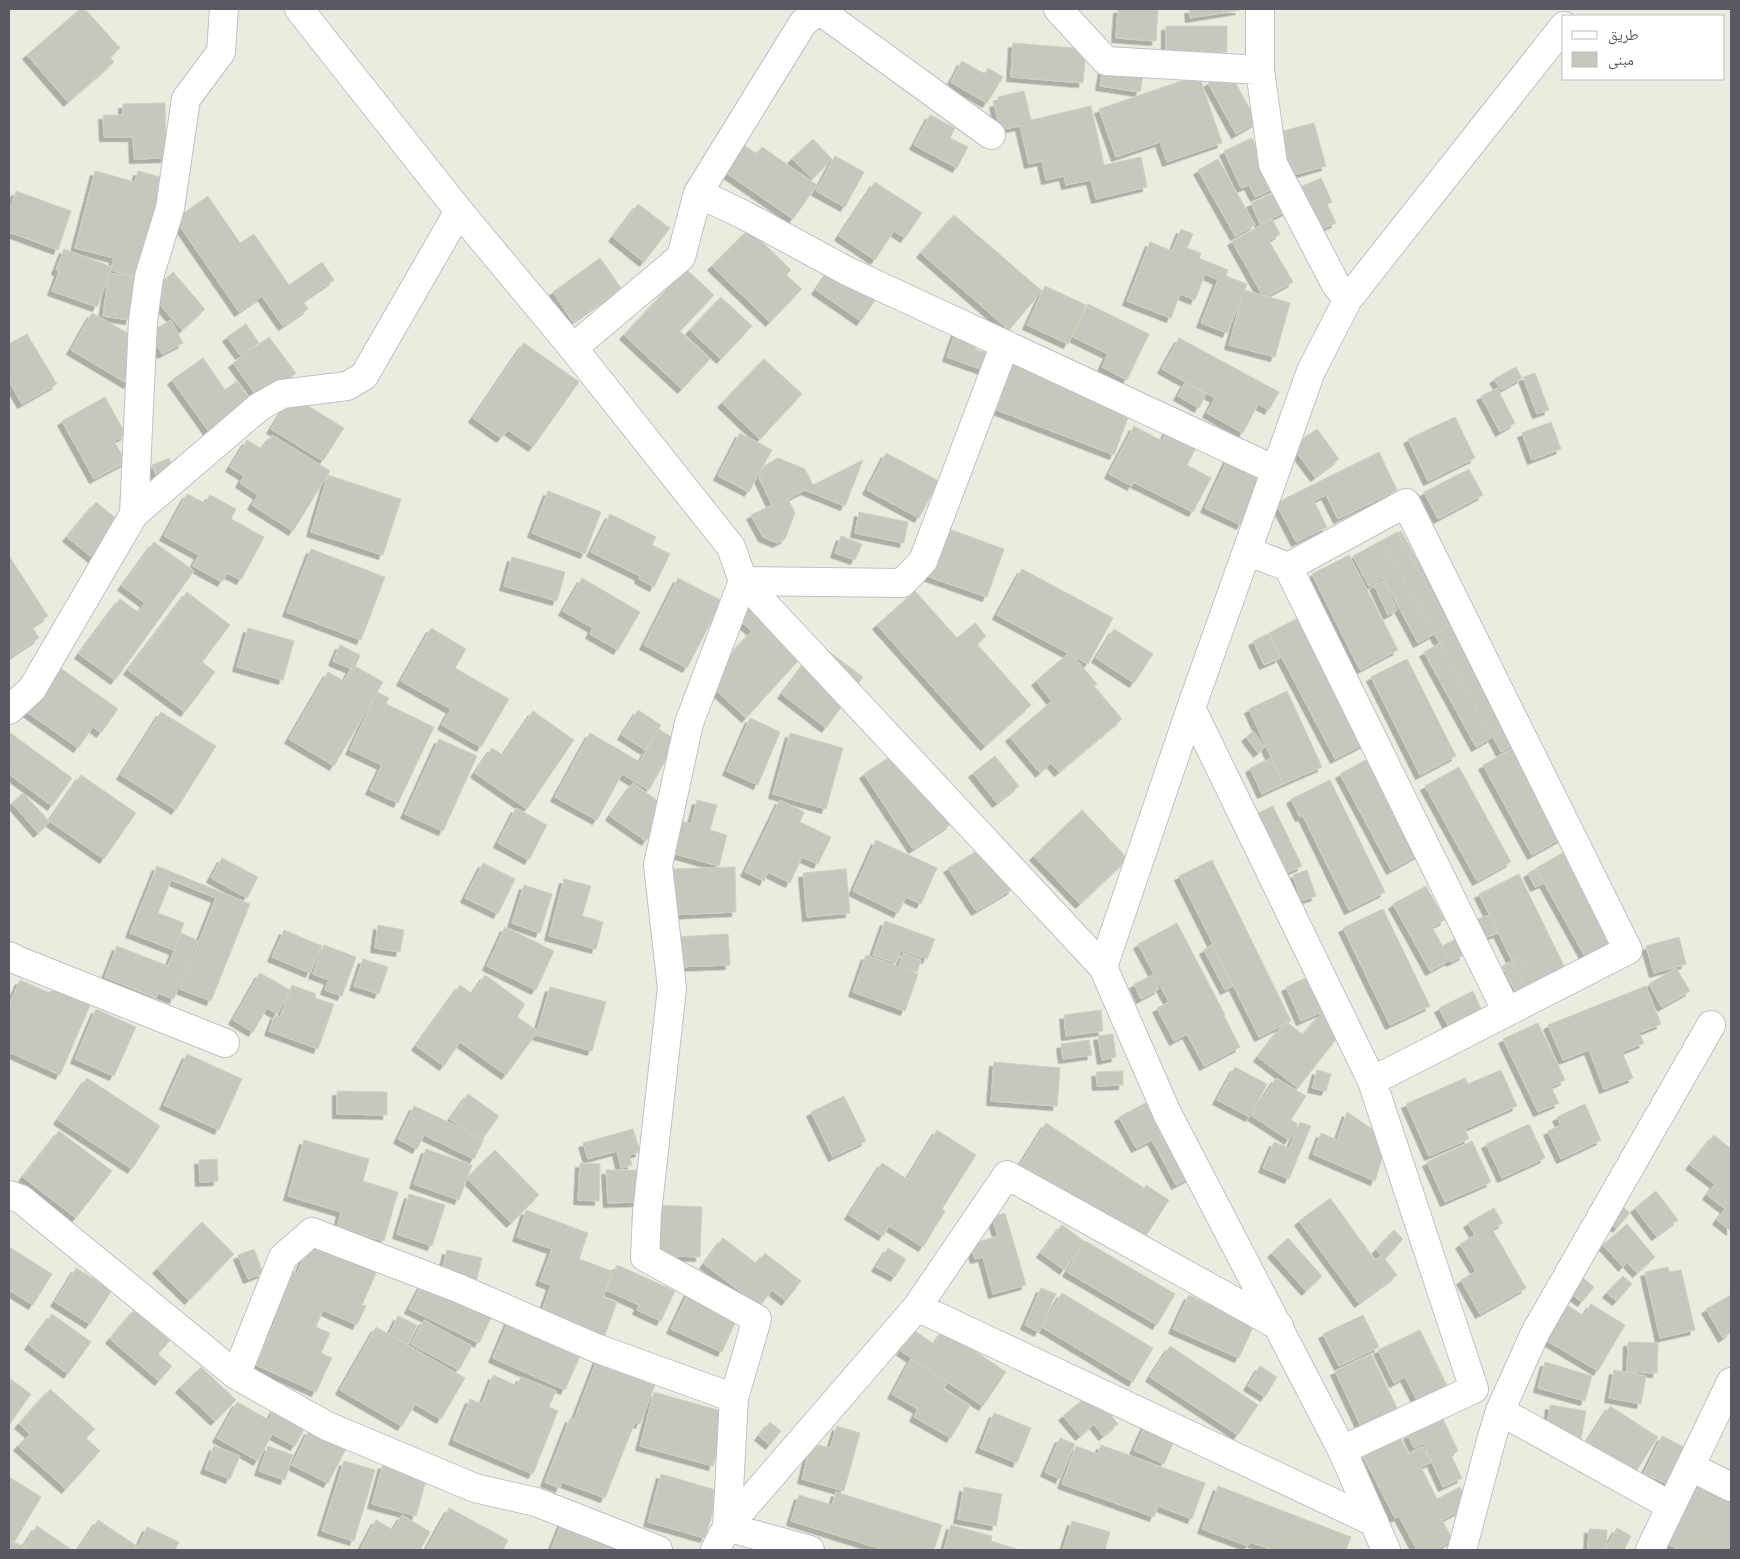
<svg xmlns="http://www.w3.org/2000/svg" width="1740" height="1559" viewBox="0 0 1740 1559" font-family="Karla,'Noto Naskh Arabic',sans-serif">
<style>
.building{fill:#c6c8bd;stroke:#cdd2be;filter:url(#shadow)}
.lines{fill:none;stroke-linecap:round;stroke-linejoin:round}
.street-casing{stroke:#c1bfc8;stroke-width:30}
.street{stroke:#fff;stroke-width:28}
</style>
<defs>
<filter id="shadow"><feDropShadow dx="-4.5" dy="4.5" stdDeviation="0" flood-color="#0004"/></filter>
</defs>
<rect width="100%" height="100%" fill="#e9ede0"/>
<path class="building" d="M80,9H85L120,48L110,57L114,62L68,102L27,55Z
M1118,9H1158L1156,41L1116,38Z
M1189,9H1240V10L1190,18Z
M1166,26H1227V52H1166Z
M1013,43L1086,49L1083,83L1011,77Z
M962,61L985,74L988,68L1003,77L987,103L951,82Z
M1104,63L1144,70L1140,92L1100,86Z
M1229,71L1257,122L1236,134L1208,83Z
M1199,75L1222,143L1167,162L1160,142L1116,157L1099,109Z
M1024,91L1031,120L1091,106L1104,165L1141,157L1147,187L1096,199L1091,180L1066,185L1064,176L1046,180L1042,161L1029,164L1020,126L1000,130L994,103L999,102L998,97Z
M165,103L166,158L134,159L133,137H104L103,115H123V104Z
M930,115L955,128L950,138L968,147L957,168L914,145Z
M1314,123L1326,166L1287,177L1275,133Z
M1252,138L1275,188L1255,197L1249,185L1241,188L1224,151Z
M813,139L832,159L812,179L792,159Z
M744,145L757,154L762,147L817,185L793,219L725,172Z
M835,156L864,172L845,207L816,191Z
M1218,159L1255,225L1235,236L1198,170Z
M95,171L135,182L138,171L167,179L141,278L111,270L114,258L75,248Z
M1321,178L1332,202L1327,204L1336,223L1314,232L1295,189Z
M875,182L922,213L905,238L894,231L875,260L839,236Z
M16,191L71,211L58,250L9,232V212Z
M1278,191L1287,211L1260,224L1251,203Z
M208,196L240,243L254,234L289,285L322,262L334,280L303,301L308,309L283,326L262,296L239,312L175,219Z
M638,204L670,228L644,262L613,237Z
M954,215L1042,291L1009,330L921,253Z
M1272,219L1280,234L1269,241L1293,282L1264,298L1232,241Z
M749,229L791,270L786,275L802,289L770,322L712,266Z
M1181,229L1193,234L1187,248L1201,253L1199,258L1228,270L1226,276L1247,284L1227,333L1201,323L1218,280L1205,274L1195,300L1180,294L1171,318L1127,301L1150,242L1172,251Z
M64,249L112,267L97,307L52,291L59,272L56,270Z
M600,258L621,288L573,322L553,292Z
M831,268L876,299L861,321L816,290Z
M686,269L714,295L680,331L710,359L682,389L624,335Z
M173,272L205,309L182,330L150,293Z
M109,273L136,277L130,320L103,316Z
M1045,286L1086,305L1068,344L1027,325Z
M1244,290L1290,303L1275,357L1229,345Z
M721,297L752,326L721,359L690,330Z
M1088,304L1149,334L1127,380L1102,367L1108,354L1073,337Z
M92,313L136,338L126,356L140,364L128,384L71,350Z
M171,320L183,343L162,354L150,332Z
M246,324L259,343L240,355L227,337Z
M956,331L978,340L975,349L995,356L989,372L947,357Z
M27,334L57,384L22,404L9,381V344Z
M269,337L296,373L259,399L233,363Z
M1179,338L1279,392L1269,410L1258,404L1243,433L1207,413L1215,398L1162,369Z
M524,343L579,382L533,447L508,430L501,438L473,418Z
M1012,353L1131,410L1114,455L992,408Z
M203,358L225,390L237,381L250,399L214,439L172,380Z
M764,359L802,394L760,439L722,403Z
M1516,367L1522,378L1501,390L1494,379Z
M1535,373L1549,410L1537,414L1523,377Z
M1185,383L1206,394L1199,408L1178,396Z
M1497,388L1515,423L1500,432L1481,396Z
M292,396L344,428L323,461L271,429Z
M105,397L126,435L114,441L126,462L94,479L62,421Z
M1455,417L1475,458L1428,481L1408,439Z
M1551,422L1561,449L1532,460L1522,433Z
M1134,426L1162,441L1168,429L1198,444L1187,465L1211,478L1193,512L1133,482L1132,486L1109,474Z
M1317,429L1339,459L1315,477L1292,446Z
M740,433L772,450L749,492L718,476Z
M272,435L330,471L293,531L252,505L258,495L240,483L244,476L230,467L247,440L262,449Z
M1379,452L1397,490L1338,519L1326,495L1314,501L1327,527L1296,542L1276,503Z
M886,453L939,481L919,518L867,490Z
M169,458L176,475L159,482L152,465Z
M778,458L805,469L813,485L863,460L845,506L805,490L788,499L795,513L785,539L777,543L763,537L751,515L772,505L759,478L764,466Z
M1228,458L1264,475L1241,525L1205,508Z
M1469,469L1483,495L1438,519L1424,492Z
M328,475L401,499L383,555L311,532Z
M548,491L601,512L585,554L532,533Z
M187,494L205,503L210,495L236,509L231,519L264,537L241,580L227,573L222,582L193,566L199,555L164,536Z
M96,502L124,525L95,560L67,537Z
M859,512L908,522L904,543L855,533Z
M610,514L656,537L652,545L670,554L654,587L639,579L640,576L591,552Z
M938,525L1004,549L987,597L921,574Z
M1401,531L1511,725L1492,736L1382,541Z
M1397,532L1448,626L1418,643L1383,578L1369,586L1353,556Z
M841,536L862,544L855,560L835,553Z
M154,542L194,571L115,680L79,654L120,599L138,612L145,603L122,586Z
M311,549L385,577L361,640L287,612Z
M1349,555L1398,650L1360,670L1312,574Z
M9,556L48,616L32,627L39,638L9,658Z
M512,557L565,572L557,601L504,586Z
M1022,569L1113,618L1088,664L997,615Z
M582,578L640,612L618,650L590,634L593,628L563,611Z
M678,578L722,601L687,668L644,645Z
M1383,581L1397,610L1388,615L1374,585Z
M915,591L957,638L975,623L986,636L977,644L1031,705L985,746L877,625Z
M187,592L230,625L202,662L215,672L185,712L128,670Z
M752,604L805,653L746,718L706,681L752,631L738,619Z
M1300,617L1366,743L1335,759L1269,633Z
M248,628L294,641L283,680L237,667Z
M431,628L466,649L455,668L509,699L481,747L442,725L451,709L401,681Z
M1114,629L1153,654L1134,683L1096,658Z
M1268,634L1280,658L1264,665L1253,641Z
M1455,635L1507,731L1522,740L1501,752L1493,737L1476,747L1424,652Z
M819,644L863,677L826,728L782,694Z
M340,645L360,655L354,670L333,661Z
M1070,652L1097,684L1094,686L1122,719L1059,772L1051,763L1040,773L1010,737L1052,701L1036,681Z
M1407,659L1456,756L1420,775L1371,677Z
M353,665L383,682L334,766L289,739L328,672L344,681Z
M59,667L118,709L101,733L93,727L78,748L27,712Z
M1287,691L1322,767L1283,784L1249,709Z
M377,692L389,698L386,704L434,727L398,803L370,790L382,765L350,750Z
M638,710L661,725L645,750L622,735Z
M533,711L574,740L527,809L475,773L492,748L503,755Z
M161,712L216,746L176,810L121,775Z
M750,718L780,732L758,785L727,771Z
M658,729L677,740L649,790L622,774L597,820L555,797L590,733L640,762Z
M1253,731L1265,747L1258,753L1246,737Z
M9,732L72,778L52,806L9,774Z
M790,733L843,748L826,809L773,794Z
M439,739L477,756L443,831L405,814Z
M912,742L951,824L913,849L864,774Z
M1516,747L1564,837L1532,855L1483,765Z
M995,756L1019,786L997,803L973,773Z
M1371,757L1423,852L1391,870L1340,774Z
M1271,758L1283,784L1262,794L1250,768Z
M1459,767L1511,862L1477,881L1425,786Z
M81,775L136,813L104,859L49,821Z
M1330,780L1385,892L1349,910L1303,816L1300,817L1291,799Z
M633,783L669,809L646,841L610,816Z
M23,793L50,822L38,833L12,803Z
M697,800L717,805L710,830L727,835L719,866L672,853L681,821L691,824Z
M780,800L804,812L800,822L831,837L818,864L802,857L790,883L768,872L764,881L745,872Z
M1273,806L1302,866L1284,874L1256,814Z
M516,808L547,825L529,860L498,843Z
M1082,810L1128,859L1080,904L1034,856Z
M876,840L937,868L921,904L906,897L898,913L853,891Z
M987,845L1013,889L976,911L948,868Z
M1566,851L1618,945L1588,962L1536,868Z
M222,858L258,877L247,898L211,878Z
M1212,860L1291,1021L1259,1037L1179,876Z
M483,863L515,879L498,914L465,898Z
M157,866L250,904L211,1001L180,989L216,898L171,880L158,913L184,923L174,950L130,933Z
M735,867L736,912L669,915L668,869Z
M846,869L850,913L807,917L803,873Z
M1536,869L1544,883L1535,887L1528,873Z
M1307,870L1316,896L1301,901L1293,875Z
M1519,874L1567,972L1527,991L1479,894Z
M564,879L591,886L582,916L603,922L596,949L549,936Z
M524,885L552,894L540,933L512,923Z
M1426,886L1445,920L1432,927L1450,960L1430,971L1393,904Z
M1383,909L1430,1006L1390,1025L1343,928Z
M1492,914L1498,933L1476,941L1470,922Z
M885,921L935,939L927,959L901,950L896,963L873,955Z
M1177,923L1225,1015L1224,1016L1240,1047L1204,1066L1187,1034L1174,1041L1157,1008L1169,1002L1138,944Z
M378,925L404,930L400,952L375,948Z
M505,927L554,951L536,990L487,966Z
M284,930L322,946L310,973L272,957Z
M181,933L197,940L174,999L158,993L156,998L105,977L117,946L168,966Z
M728,934L730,965L676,967L675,937Z
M1679,937L1686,964L1654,973L1646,946Z
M1456,939L1464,955L1451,962L1442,946Z
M324,945L356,957L342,996L325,990L329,980L313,974Z
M1212,945L1233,986L1225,990L1204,950Z
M903,953L921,960L917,972L899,965Z
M866,955L918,974L905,1011L853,992Z
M1519,957L1533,982L1516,992L1502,966Z
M363,959L388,967L379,994L354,986Z
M1676,968L1690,991L1662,1007L1649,984Z
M260,973L290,990L277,1014L267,1008L253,1032L233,1020Z
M485,975L525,1004L517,1017L538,1031L506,1075L460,1042L444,1066L416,1046L460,985L472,994Z
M1153,975L1159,989L1141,999L1134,984Z
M1312,975L1328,1009L1301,1021L1286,987Z
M20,980L52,994L55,987L91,1003L60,1075L9,1052V1005Z
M292,985L316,994L315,998L334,1004L318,1049L269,1031L275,1015L280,1017Z
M1646,986L1661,1024L1639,1033L1644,1043L1622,1052L1633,1078L1604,1089L1589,1050L1563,1060L1548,1025Z
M550,987L606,1002L592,1051L536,1035Z
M1473,991L1485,1017L1452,1033L1439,1008Z
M96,1009L136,1027L114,1076L75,1059Z
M1325,1009L1344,1029L1298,1088L1258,1057L1286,1021L1303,1035Z
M1101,1010L1103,1031L1066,1036L1064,1015Z
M1538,1023L1565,1080L1551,1087L1559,1103L1538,1112L1503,1039Z
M1113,1034L1116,1057L1102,1060L1098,1036Z
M1089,1040L1092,1055L1063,1059L1061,1044Z
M187,1054L242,1079L219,1130L164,1105Z
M994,1062L1060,1068L1057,1106L991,1101Z
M1235,1067L1267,1084L1250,1117L1217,1100Z
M1317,1070L1331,1074L1326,1091L1312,1088Z
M1501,1070L1517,1106L1465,1129L1469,1139L1429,1156L1406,1104L1465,1078L1468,1084Z
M1123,1071V1085L1097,1086L1096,1072Z
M87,1078L160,1126L132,1169L58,1120Z
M1276,1078L1306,1096L1291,1120L1298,1124L1289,1140L1252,1116Z
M337,1091L387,1092V1115L337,1114Z
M468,1094L499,1116L481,1141L450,1119Z
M844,1096L866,1141L833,1157L811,1112Z
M1155,1098L1196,1174L1176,1185L1152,1140L1136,1148L1119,1117Z
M1585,1104L1601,1140L1561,1159L1548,1131L1561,1125L1557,1117Z
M414,1106L484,1139L474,1159L424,1135L417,1149L398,1139Z
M1347,1112L1388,1140L1375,1181L1313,1154L1321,1133L1337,1140Z
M1300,1122L1311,1126L1289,1179L1263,1168L1274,1142L1289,1148Z
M1046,1123L1144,1188L1146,1185L1169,1200L1142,1242L1020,1165Z
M1529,1124L1545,1158L1502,1178L1486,1144Z
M633,1129L640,1152L629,1155L632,1165L621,1168L617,1151L588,1159L583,1143Z
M937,1130L976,1155L942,1209L945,1211L923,1247L889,1226L883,1236L849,1215L882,1163L907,1179Z
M59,1131L112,1171L76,1218L23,1177Z
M1714,1135L1731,1149V1231L1717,1220L1725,1209L1707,1195L1715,1184L1690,1165Z
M304,1140L369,1159L363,1181L398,1192L384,1241L337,1228L341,1212L288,1196Z
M1472,1141L1491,1182L1445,1202L1427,1162Z
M426,1149L472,1165L459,1200L414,1184Z
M495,1150L539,1195L511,1223L467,1178Z
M217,1159L218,1181L200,1182L199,1160Z
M580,1163L600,1164L599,1201L578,1200Z
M606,1170H637L638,1202L608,1203Z
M1656,1191L1678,1220L1656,1236L1635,1208Z
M409,1194L445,1205L432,1246L397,1234Z
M1330,1198L1375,1260L1382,1255L1397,1275L1359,1303L1299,1221Z
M1615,1200L1630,1213L1617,1228L1602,1215Z
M654,1205L702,1207L700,1257L652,1255Z
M1494,1208L1503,1223L1492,1229L1526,1288L1480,1314L1461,1280L1476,1271L1460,1244L1475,1235L1468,1223Z
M526,1210L588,1233L579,1259L612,1271L603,1297L617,1302L602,1343L539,1320L551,1285L540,1281L552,1249L517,1237Z
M1005,1213L1026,1285L993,1294L983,1257L975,1259L970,1244L998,1236L992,1217Z
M202,1222L234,1254L189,1300L157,1269Z
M1627,1224L1655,1257L1637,1273L1627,1262L1623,1267L1603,1245Z
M1062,1225L1085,1242L1064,1270L1041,1253Z
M1394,1230L1403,1239L1385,1259L1376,1250Z
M723,1238L757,1264L765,1253L801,1281L786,1301L772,1290L760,1306L704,1264Z
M1288,1238L1322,1276L1306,1291L1272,1253Z
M313,1239L378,1269L362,1305L366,1306L357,1325L323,1310L316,1327L330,1333L321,1353L332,1358L316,1392L256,1365L277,1317L270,1314L290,1270L297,1273Z
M1085,1241L1175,1294L1157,1325L1067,1272Z
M9,1247L52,1274L33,1305L9,1290Z
M888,1248L906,1259L895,1277L876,1267Z
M254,1249L263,1273L248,1279L238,1255Z
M447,1250L482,1258L476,1283L441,1275Z
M617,1265L675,1291L661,1321L637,1310L639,1305L606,1290Z
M1668,1267L1669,1272L1681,1270L1695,1330L1660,1338L1645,1272Z
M76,1268L112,1290L90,1324L55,1302Z
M1579,1275L1594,1287L1582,1302L1566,1290Z
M1623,1276L1632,1284L1617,1301L1607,1293Z
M422,1284L491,1318L479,1343L409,1309Z
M1041,1288L1056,1294L1039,1332L1025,1325Z
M689,1291L739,1314L722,1352L671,1329Z
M1062,1293L1153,1348L1133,1382L1042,1327Z
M1189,1295L1254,1325L1239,1358L1173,1329Z
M1731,1295V1332L1723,1338L1706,1309Z
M1591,1304L1625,1325L1598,1371L1546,1340L1567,1305L1584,1316Z
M136,1308L172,1338L158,1354L172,1366L159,1381L110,1339Z
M512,1313L580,1356L565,1390L493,1358Z
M52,1314L91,1342L68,1374L29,1345Z
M1363,1315L1379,1347L1339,1366L1323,1334Z
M398,1316L417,1325L408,1344L389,1335Z
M424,1320L472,1346L459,1370L411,1344Z
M376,1327L465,1378L441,1419L415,1404L402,1426L340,1390Z
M944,1330L1006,1372L983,1406L901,1351L915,1331L934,1344Z
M1420,1330L1452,1396L1422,1410L1405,1377L1394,1383L1378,1350Z
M1628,1342L1658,1343L1657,1373L1627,1372Z
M1170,1346L1258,1405L1238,1435L1150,1377Z
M1371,1354L1401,1416L1364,1433L1335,1371Z
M599,1355L658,1377L640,1424L635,1422L605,1498L562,1482L560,1488L545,1482L570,1418L574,1420Z
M911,1359L948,1381L943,1389L970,1405L951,1438L914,1417L918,1409L892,1394Z
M1545,1362L1592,1376L1585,1401L1538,1388Z
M1260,1366L1277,1377L1265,1397L1248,1386Z
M201,1367L236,1400L215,1421L180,1388Z
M1614,1370L1646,1376L1641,1404L1609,1398Z
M493,1375L517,1386L521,1377L556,1391L549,1407L558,1411L533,1474L453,1440L470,1399L482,1404Z
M9,1378L31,1394L9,1425Z
M50,1389L95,1429L86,1438L100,1451L66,1489L18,1446L30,1434L19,1424Z
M654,1392L728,1413L713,1466L640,1446Z
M1092,1392L1118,1424L1103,1436L1094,1424L1080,1436L1063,1416Z
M237,1402L269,1420L275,1408L307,1424L295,1446L272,1434L258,1461L217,1438Z
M1550,1405L1586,1411L1581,1440L1546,1435Z
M1610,1406L1658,1437L1635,1473L1587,1442Z
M994,1413L1031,1428L1017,1463L980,1448Z
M1443,1419L1458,1451L1451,1455L1462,1478L1443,1487L1423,1443L1414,1448L1408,1435Z
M1147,1421L1177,1434L1164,1464L1134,1450Z
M770,1422L781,1431L770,1445L759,1436Z
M837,1426L860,1433L844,1491L802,1479L811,1443L830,1448Z
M309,1430L346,1449L328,1483L292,1465Z
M1399,1436L1409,1454L1422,1446L1431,1462L1421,1467L1437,1499L1460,1487L1470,1505L1442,1520L1453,1540L1435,1550H1417L1399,1516L1395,1518L1363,1456Z
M1662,1436L1686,1448L1669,1485L1644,1473Z
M1060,1438L1075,1444L1060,1479L1045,1472Z
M1101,1445L1205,1483L1192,1519L1158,1506L1154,1517L1062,1484L1076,1446L1098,1454Z
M214,1446L240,1456L230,1479L205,1469Z
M268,1446L293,1455L285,1480L259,1471Z
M344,1461L375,1470L354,1541L322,1531Z
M383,1464L427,1477L416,1516L372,1504Z
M661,1474L719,1491L705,1538L648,1522Z
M9,1477L41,1497L13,1544L9,1541Z
M1703,1482L1731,1500V1550H1678L1664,1541Z
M1218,1486L1351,1537L1346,1550H1273L1250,1542L1248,1546L1202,1529Z
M964,1487L1002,1494L996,1526L958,1519Z
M836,1492L942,1525L934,1550H885L791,1521L799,1495L832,1505Z
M449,1508L508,1540L503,1550H426Z
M402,1515L430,1532L420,1550H365L361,1548L376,1520L393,1530Z
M98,1520L137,1546L135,1550H78Z
M563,1520L621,1543L618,1550H551Z
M1072,1521L1110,1532L1105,1550H1063Z
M951,1525L992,1536L991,1541L1017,1549V1550H944Z
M37,1526L72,1550H27L23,1547Z
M147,1527L179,1542L175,1550H137Z
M1617,1528L1631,1536L1624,1550H1611L1606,1547Z
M1589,1529L1607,1530L1606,1550H1588Z
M9,1541L27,1547L25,1550H9Z"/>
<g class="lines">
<g class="street-casing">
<path id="street" d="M299,9L459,211L573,348L731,547L743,581L1103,967L1167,1113L1342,1450L1386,1550
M1058,9L1106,61L1260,70
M1260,9V70L1273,164L1336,285L1348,299
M698,193L744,215L847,271L1275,470
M573,348L681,257L698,193L803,23L819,10L991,135
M134,514L143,321L149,277L170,208L186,99L221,52L224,9
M1247,551L1288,567L1406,503L1628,950L1372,1081L1474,1389L1342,1450
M1288,567L1507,1012
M1191,708L1372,1081
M9,710L32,689L134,514L259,407L282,394L347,386L364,376L459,211
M9,956L19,961L225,1043
M1103,967L1191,708L1311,371L1348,299L1564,26
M9,1195L21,1199L236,1375L327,1426L475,1488L536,1502L658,1550
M917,1307L1374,1522
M236,1375L283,1257L312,1232L458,1288L596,1348L734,1398
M1500,1411L1671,1506
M1691,1467L1731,1487
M715,1550L727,1527L917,1307L1007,1175L1279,1326
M810,1550L727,1527L734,1398L757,1319L645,1257L647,1213L672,988L658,865L689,723L743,581L902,583L923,561L1005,344
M1462,1550L1492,1437L1500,1411L1535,1333L1711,1025
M1650,1550L1731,1382"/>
</g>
<use href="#street" class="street"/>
</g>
<rect width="1740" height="1559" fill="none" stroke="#5a5962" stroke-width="20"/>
<rect x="1562" y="15" width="162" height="65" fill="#ffffff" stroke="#bdbdc0"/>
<rect x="1572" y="31" width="25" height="8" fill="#ffffff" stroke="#bdbdc0"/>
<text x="1608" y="40" font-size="15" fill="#5a5962">طريق</text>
<rect x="1572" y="52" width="25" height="15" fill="#c6c8bd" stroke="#bdbdc0"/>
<text x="1608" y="65" font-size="15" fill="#5a5962">مبنى</text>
</svg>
